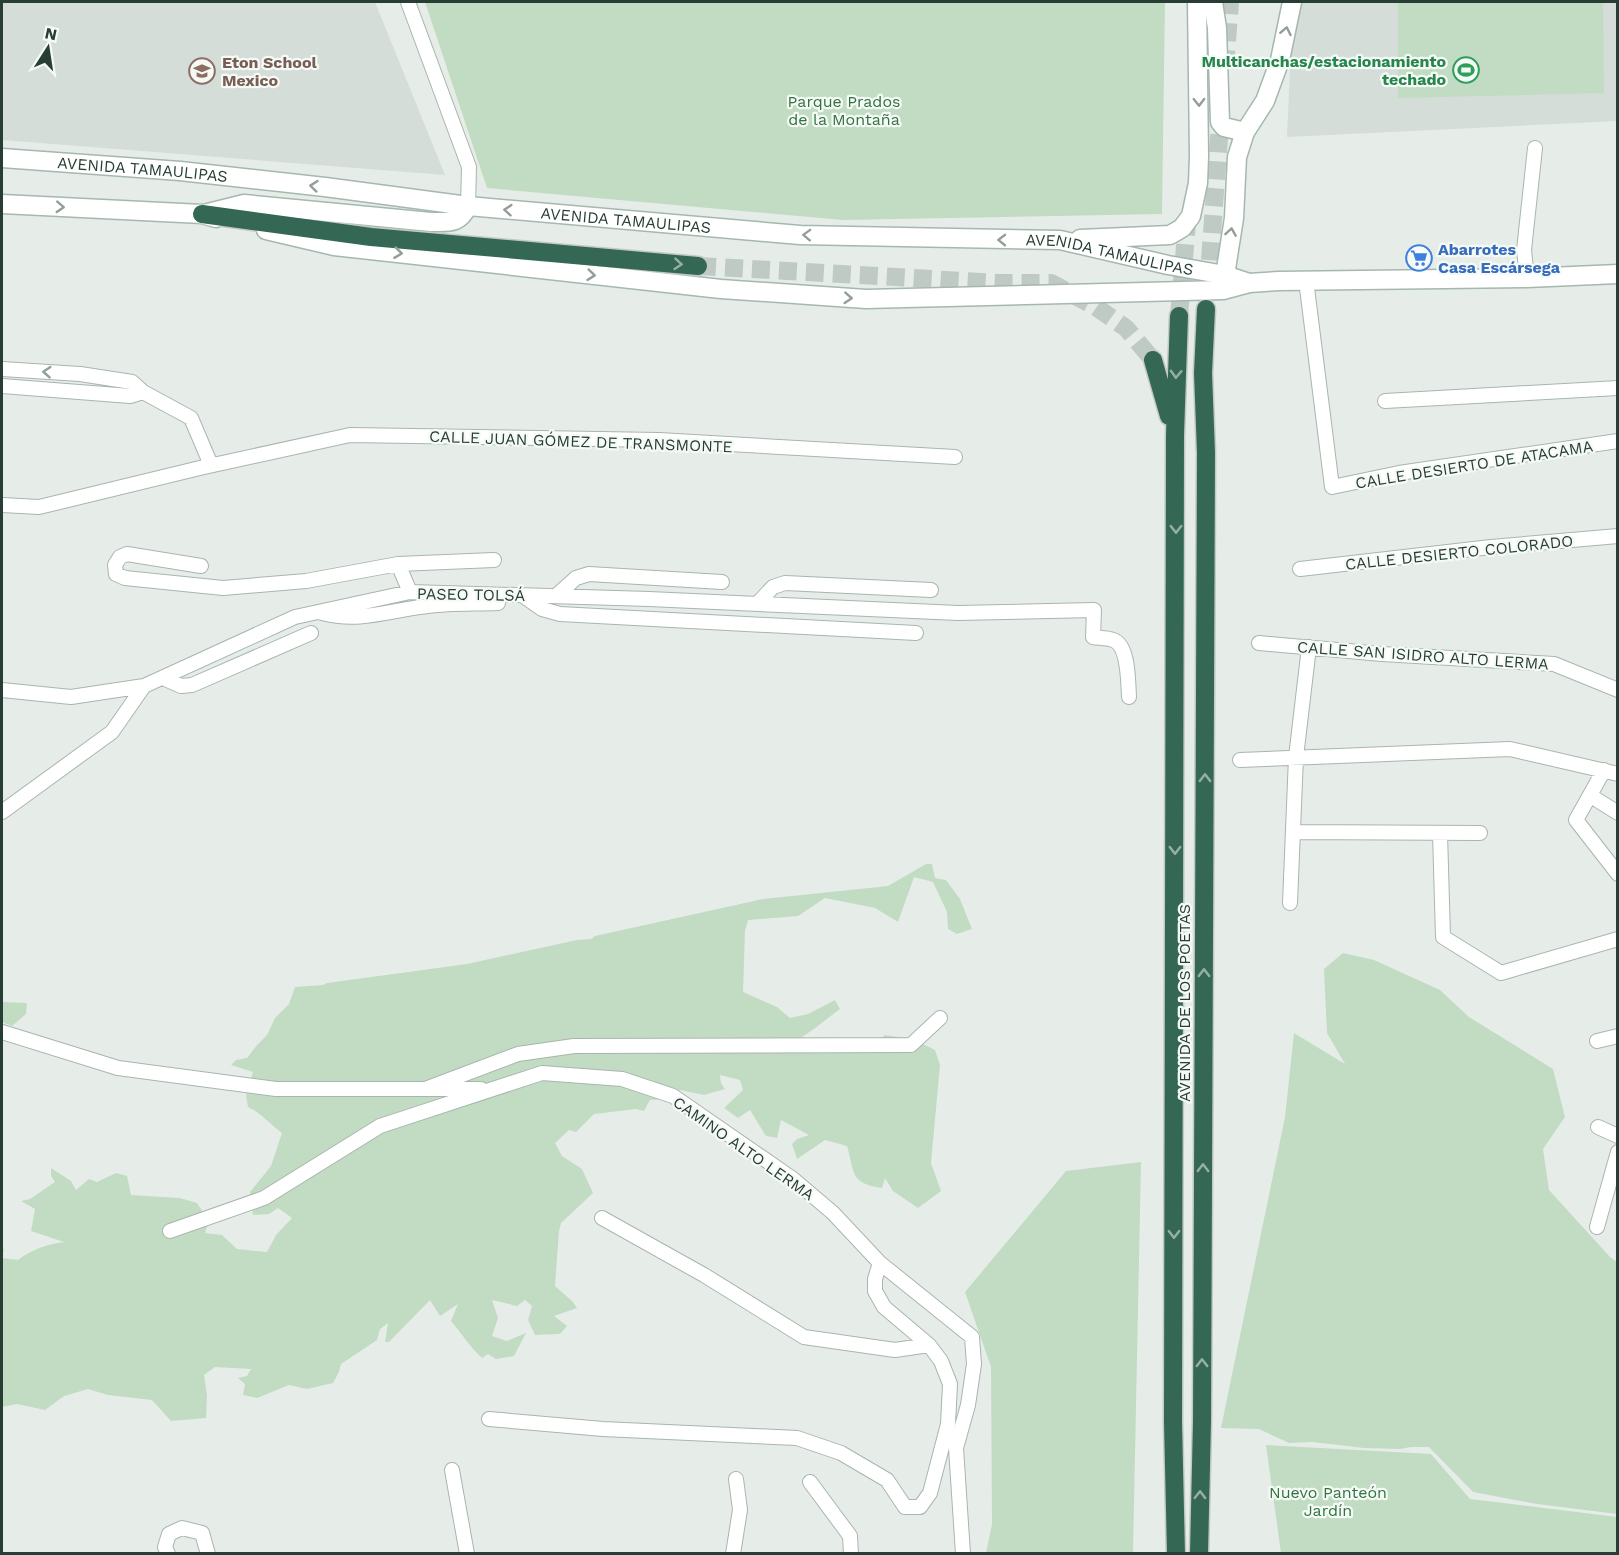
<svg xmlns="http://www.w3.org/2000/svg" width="1619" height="1555" viewBox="0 0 1619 1555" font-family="'Work Sans',sans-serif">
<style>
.built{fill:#d4ddd7}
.green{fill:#c1dcc3}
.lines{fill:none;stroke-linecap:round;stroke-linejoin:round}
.highway-tunnel{stroke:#c0cac4;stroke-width:18;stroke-dasharray:18 9;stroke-linecap:butt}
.street-casing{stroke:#a9b5ae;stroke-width:16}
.secondary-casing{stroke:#a5b8ae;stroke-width:21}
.highway-casing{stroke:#c2c9c6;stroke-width:21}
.street{stroke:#fff;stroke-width:14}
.secondary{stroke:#fff;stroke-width:18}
.highway{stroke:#346854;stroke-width:18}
.oneway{stroke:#929e99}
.oneway2{stroke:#95b1a6}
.labels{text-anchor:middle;stroke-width:4.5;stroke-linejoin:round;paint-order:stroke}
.leisure-label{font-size:16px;font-weight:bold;fill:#27864d;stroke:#f6faf7;text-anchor:end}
.education-label{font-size:16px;font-weight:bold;fill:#785e54;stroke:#f6faf7;text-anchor:start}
.park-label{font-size:16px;fill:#337240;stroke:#f6faf7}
.street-label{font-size:16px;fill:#263e33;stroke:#f6faf7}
.shop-label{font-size:16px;font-weight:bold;fill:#366cbe;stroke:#f6faf7;text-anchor:start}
</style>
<rect width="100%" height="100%" fill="#e6ede8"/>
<path class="built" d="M2,2H375L445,175L2,140Z
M1293,2H1617V121L1287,137Z"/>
<path class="green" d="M425,2H1165L1162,214L843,220L487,188Z
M1398,2H1603L1604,93L1398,98Z
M926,864H932L935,878L946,880L960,899L972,929L957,934L948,929L947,912L933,882L914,877L898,922L875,908L825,898L798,916L748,920L745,931L743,992L777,1007L790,1018L808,1014L835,1000L840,1009C826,1019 814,1030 799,1039L873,1044L885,1035L915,1040L935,1050L940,1065L931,1163L941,1191L918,1208L893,1191L885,1178L882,1188C850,1183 855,1174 847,1146L825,1140L797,1159L792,1144L797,1139L809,1135L781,1120L777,1138L766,1136L750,1110L738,1118L724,1108L743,1090L740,1080L720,1075L721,1083L725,1089L704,1095L680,1090L667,1099L650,1100L644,1111L636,1109L594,1114L576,1132L569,1130L555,1143L562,1156L582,1169L593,1193L561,1223L559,1231L555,1286L573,1302L577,1308L554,1316L567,1326L560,1334L535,1335L528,1320L532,1306L525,1300L517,1306L492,1300L498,1318L492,1336L507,1341L526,1333L514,1356L496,1359L488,1354L482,1358C470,1347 462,1334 451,1321L458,1304L440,1316L430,1300L389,1342H385L388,1323L380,1329L377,1340L341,1364L339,1372L333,1383L307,1389L289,1385L257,1398L243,1395L245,1384L238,1378L247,1376L251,1369L215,1367L204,1375L207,1395L206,1418L171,1421L152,1400L108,1395L88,1389L64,1396L45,1410L17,1404L2,1407V1250L4,1249L2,1258L18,1260C31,1250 47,1244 64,1242L31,1231L35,1209L21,1201L30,1199L55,1182L51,1176V1168L71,1181L76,1190L89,1179L97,1182L116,1173L127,1176L131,1195L180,1198L197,1203L209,1221L205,1233L222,1235L237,1249L267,1252L276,1235L292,1218L278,1208L269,1214L253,1215L250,1192L271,1166L282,1133C270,1124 261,1113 248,1107L246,1096L253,1072L231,1065L236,1060L247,1058L257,1045L267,1035L275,1018L289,1004L295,987L323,985L327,983L467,964L577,940L591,939L595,936L763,899L888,886Z
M1343,953L1374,960L1440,990L1469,1017L1553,1069L1565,1117L1543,1149L1549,1190L1610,1257L1617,1262V1514L1537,1504L1473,1492L1429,1447H1411L1400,1449L1364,1448L1312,1442L1289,1443L1259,1429L1221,1428L1285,1117L1294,1033L1345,1064L1327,1033L1324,969Z
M2,1002L27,1003L26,1014L12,1026L2,1022Z
M1141,1162L1133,1553H986L992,1524L991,1367L965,1292L1066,1171Z
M1266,1445L1431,1454L1470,1499L1617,1517V1553H1281Z"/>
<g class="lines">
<path class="highway-tunnel" d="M1225,68L1230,2
M698,266L1001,283H1051L1096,307L1126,328L1153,360
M1208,287L1221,111
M1179,316L1188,212"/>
<g class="street-casing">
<path id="street" d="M408,2L469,167L468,206
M1527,278L1524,250L1535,148
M1306,280L1332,487L1399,473L1618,441
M2,369L80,374L132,382L143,392L191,418L211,465
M2,386L130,396L143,392
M1385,401L1618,388
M2,505L39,507L204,467L350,435L659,440L955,457
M398,564L494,560
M201,566L127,554L120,557L115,565L116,574L125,578L223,588L306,581L398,564L410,592
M1300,569L1491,547L1618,536
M522,595L542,609L560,614L916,633
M556,596L576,578L589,574L722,582
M757,604L773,587L785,583L931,590
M322,613C361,623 390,610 428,606C451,603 475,604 498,603
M1259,643L1382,654L1554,664L1618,690
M163,678L181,686L192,685L311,633
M2,690L71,697L144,686L295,617L410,592L649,599L958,613L1094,610L1093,637C1099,638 1107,638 1113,640C1129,645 1128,682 1129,697
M1240,760L1510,749L1618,774
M1604,770L1576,820L1618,874
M1591,796L1618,813
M2,812L112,732L144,686
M1293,832L1480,833
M1440,833L1443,937L1501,973L1618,939
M1290,903L1296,757L1309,647
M2,1032L118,1068L276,1089H481
M1597,1041L1618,1036
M425,1089L518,1054L574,1046L911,1045L940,1018
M1598,1127L1618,1136
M602,1218L704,1275L804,1337L895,1350L929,1345
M1597,1227L1618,1152
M170,1231L264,1198L380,1126L542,1073L622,1079L673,1096L793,1179L833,1213L880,1263L972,1337L974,1364L968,1405L956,1448L963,1554
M489,1419L603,1429L797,1438L841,1453L887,1480L905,1507H920L930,1493L948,1424L950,1384L941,1361L929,1345L884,1307L875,1291V1279L880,1263
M452,1470L467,1554
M810,1482L850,1536L851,1554
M168,1554L165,1547L169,1534L182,1528L202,1533L208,1554
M733,1554L740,1510L736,1479"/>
</g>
<g class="secondary-casing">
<g id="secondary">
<path d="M1213,2L1217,28L1220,122L1224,127L1245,132"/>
<path id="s1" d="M2,158L180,171L325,187L468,206L800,235L1060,240L1168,265L1225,275L1249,283"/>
<path d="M2,204L202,214L216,218"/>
<path d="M204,214L244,204L431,222C450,222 459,224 468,206"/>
<path d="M266,230L334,246L721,289L866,299L1223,290L1249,283L1279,281L1527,278L1618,274"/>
<path d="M1080,239L1170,235L1182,228L1191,216L1198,183L1199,156L1197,2"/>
<path d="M1223,288L1234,218L1237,157L1245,132L1265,101L1280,60L1292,2"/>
</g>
</g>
<g class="highway-casing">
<path id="highway" d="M202,214L371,237L698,266
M1153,360L1169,416
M1176,1554L1173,1422L1175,435L1179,316
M1199,1554L1202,1421L1206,453L1203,373L1206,309"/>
</g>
<use href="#street" class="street"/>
<use href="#secondary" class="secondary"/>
<use href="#highway" class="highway"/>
</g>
<defs><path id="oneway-chevron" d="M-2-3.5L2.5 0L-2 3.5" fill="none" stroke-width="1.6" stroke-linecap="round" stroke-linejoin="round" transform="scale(1.5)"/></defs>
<g class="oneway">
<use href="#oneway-chevron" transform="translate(1286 31) rotate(-78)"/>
<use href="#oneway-chevron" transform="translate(1199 102) rotate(89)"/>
<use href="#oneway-chevron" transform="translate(314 186) rotate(-174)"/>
<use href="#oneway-chevron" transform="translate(60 207) rotate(3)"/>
<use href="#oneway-chevron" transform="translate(508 210) rotate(-175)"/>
<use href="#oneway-chevron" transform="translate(1231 232) rotate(-81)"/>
<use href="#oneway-chevron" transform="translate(807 235) rotate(-178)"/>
<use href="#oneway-chevron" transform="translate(1002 240) rotate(-179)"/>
<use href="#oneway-chevron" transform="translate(398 253) rotate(7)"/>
<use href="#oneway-chevron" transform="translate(591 275) rotate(6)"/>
<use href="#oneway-chevron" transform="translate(848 298) rotate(4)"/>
<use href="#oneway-chevron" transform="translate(47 372) rotate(-176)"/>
</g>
<g class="oneway2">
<use href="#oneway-chevron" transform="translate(678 264) rotate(5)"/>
<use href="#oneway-chevron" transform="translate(1176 374) rotate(92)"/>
<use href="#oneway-chevron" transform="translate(1176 529) rotate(90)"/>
<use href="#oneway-chevron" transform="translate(1205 778) rotate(-90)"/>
<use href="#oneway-chevron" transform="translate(1175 850) rotate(90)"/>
<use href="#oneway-chevron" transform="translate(1204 973) rotate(-90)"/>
<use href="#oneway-chevron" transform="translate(1203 1168) rotate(-90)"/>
<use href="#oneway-chevron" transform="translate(1174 1234) rotate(90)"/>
<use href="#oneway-chevron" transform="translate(1202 1363) rotate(-90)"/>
<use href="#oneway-chevron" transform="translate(1200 1495) rotate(-89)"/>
</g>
<defs>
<g id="stadium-ring" transform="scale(1.35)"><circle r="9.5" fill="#f6faf7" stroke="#2e9e5b" stroke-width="1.5"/><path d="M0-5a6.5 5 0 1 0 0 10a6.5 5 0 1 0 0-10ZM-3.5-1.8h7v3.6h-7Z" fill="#2e9e5b"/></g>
<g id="school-ring" transform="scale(1.35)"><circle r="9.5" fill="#f6faf7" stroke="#8d6e63" stroke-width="1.5"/><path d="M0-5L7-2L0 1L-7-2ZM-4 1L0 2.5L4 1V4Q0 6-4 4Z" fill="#8d6e63"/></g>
<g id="supermarket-ring" transform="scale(1.35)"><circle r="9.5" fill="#f6faf7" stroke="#3f7fe0" stroke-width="1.5"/><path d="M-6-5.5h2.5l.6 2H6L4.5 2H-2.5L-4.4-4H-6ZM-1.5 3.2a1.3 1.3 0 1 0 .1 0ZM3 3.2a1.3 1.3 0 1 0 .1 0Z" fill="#3f7fe0"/></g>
</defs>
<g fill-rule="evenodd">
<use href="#stadium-ring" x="1466" y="70"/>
<use href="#school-ring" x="202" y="71"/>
<use href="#supermarket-ring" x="1419" y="258"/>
</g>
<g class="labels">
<g class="leisure-label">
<text x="1446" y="67">Multicanchas/estacionamiento<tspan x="1446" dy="18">techado</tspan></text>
</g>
<g class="education-label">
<text x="222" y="68">Eton School<tspan x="222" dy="18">Mexico</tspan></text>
</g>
<g class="park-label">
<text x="844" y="107">Parque Prados<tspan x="844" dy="18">de la Montaña</tspan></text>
<text x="1328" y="1498">Nuevo Panteón<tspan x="1328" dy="18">Jardín</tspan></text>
</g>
<g class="street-label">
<text dy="6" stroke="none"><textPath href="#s1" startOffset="141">AVENIDA TAMAULIPAS</textPath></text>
<text dy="6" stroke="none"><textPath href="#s1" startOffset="627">AVENIDA TAMAULIPAS</textPath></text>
<text dy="6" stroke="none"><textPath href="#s1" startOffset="1113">AVENIDA TAMAULIPAS</textPath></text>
<text transform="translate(581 441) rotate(2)" y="6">CALLE JUAN GÓMEZ DE TRANSMONTE</text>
<text transform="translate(1474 464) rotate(-9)" y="6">CALLE DESIERTO DE ATACAMA</text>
<text transform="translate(1459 552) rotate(-6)" y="6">CALLE DESIERTO COLORADO</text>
<text transform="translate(471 594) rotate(1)" y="6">PASEO TOLSÁ</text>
<text transform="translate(1423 655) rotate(4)" y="6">CALLE SAN ISIDRO ALTO LERMA</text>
<text transform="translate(1184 1003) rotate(-90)" y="6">AVENIDA DE LOS POETAS</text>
<text transform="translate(744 1148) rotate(35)" y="6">CAMINO ALTO LERMA</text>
</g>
<g class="shop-label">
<text x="1438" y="255">Abarrotes<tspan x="1438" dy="18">Casa Escársega</tspan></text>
</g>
</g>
<rect width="1619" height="1555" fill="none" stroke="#263e33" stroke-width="6"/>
<g transform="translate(48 48) rotate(12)" stroke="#f6faf7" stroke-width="4.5" paint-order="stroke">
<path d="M0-4.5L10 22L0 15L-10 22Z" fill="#263e33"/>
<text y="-9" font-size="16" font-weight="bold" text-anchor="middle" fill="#263e33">N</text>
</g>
</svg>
